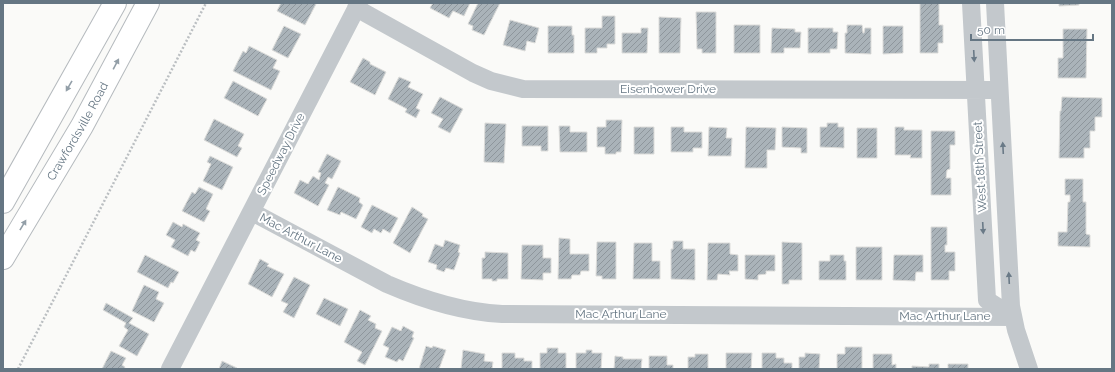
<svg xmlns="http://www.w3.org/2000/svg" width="1115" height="372" viewBox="0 0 1115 372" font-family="Raleway,sans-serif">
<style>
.building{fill:url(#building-hatch);stroke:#dcdcda}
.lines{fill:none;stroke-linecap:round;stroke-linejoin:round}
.primary-casing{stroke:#b5babe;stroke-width:24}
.path{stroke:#bbbfc2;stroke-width:2.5;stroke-dasharray:2 2;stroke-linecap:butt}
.street{stroke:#c3c8cc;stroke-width:18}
.primary{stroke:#fff;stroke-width:22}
.oneway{fill:#6a7a87}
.oneway2{fill:#939fa8}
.labels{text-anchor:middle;stroke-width:4;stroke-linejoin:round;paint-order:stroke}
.street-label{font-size:12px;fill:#657683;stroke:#fff}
</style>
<defs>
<pattern id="building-hatch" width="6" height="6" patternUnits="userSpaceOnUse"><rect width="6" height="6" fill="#aab3b9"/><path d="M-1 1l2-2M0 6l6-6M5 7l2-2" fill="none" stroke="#8e969c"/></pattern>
</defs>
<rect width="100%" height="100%" fill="#fafaf8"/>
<path class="building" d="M281,3H313L316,4L305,25L277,11Z
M433,3H470L464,16L453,11L449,18L430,8Z
M478,3H500L484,35L472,30L473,26L468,24Z
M920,3H939V25H943V43H938V53H920Z
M1059,3H1079V5L1059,6Z
M696,12H716V53H702V49H697Z
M602,16H615V44H607V48H597V53H585V28H602Z
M659,17L681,18L680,53H659Z
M510,20L539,28L535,43L527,41L525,51L503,45Z
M734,25H760V53H734Z
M847,25H862L863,33H864L865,28H871V54L845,53V33H847Z
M284,26L301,34L288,58L272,50Z
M548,26H572V35H574V53H548Z
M883,26H903V53L883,54Z
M641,28H648L647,53H622V33H641Z
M772,28L795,29V32H801L800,48H784V53H771Z
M808,28H833V32H838L837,49H830V53H808Z
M1063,29H1087L1086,78H1058V58H1063Z
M249,46L277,60L273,68L280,71L271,90L233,71L243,51L246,53Z
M363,58L370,62V64L386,72L375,95L350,82Z
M399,77L411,82L408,87L423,94L416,108L420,110L416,118L405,112L407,109L388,99Z
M233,81L267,99L258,116L224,98Z
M440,97L463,109L450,133L438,127L443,119L431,113Z
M1062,97L1102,98V117H1095V131H1090V148H1084V158H1059L1060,111H1061Z
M214,119L244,134L238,146L242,148L237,157L204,140Z
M606,120H622L621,152H616V154H605V147H597V127H606Z
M485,123L506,124L504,163L484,162Z
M827,123H838V127H844V148L820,147V127H827Z
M522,126H548V151H541V146H522Z
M559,126H570V132H587V152H560Z
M634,127H654V154H634Z
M671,127H684V132H702V148H693V152H671Z
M709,127L727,128L726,138H732L731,156H708Z
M746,127L776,128L775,150H767V168H745Z
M782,127L807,128V153H801V148L782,147Z
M895,127H904V130H922V158H910L911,155H895Z
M857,128H877V158H857Z
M931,131H955V145H950V169L947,170L946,178H951V195H931Z
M327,154L341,161L332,179L328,177L325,183L329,185L318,206L294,193L300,180L308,184L313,176L319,180L321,173L318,172Z
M210,156L233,167L222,190L203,181L211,164L207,162Z
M1065,179H1083V202H1086V234L1090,235V247L1058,246V232H1067L1068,202H1070V195H1065Z
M199,187L213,194L206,209L210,211L204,222L182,211L192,192L195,194Z
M338,187L360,198L359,202L363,205L356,219L341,212L340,215L327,210Z
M372,205L398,218L390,233L383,229L381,233L374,229L372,233L361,227Z
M412,207L423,214L422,216L428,219L410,253L393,243Z
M173,222L182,227L183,224L200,233L196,240L200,242L195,252L191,250L188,256L171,247L175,240L166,235Z
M931,227H947V245H945V252H955V271H949V280H931Z
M559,238L570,239V254H589V271H581L580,275H572L571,279H558Z
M445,240L460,245L458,252L460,253L454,270L446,268L444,272L436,269L437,265L428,262L435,244L443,247Z
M673,241H683V249H695V280L671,279V249H673Z
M597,242H616V279H602V276H596Z
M782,242L802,243V280H789V284H782Z
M634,243H652V261H660V279H633Z
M708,243H730V254L738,255V271H729L730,275L718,274L717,280H707Z
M522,245H543V258H551V273H543V280L521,279Z
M856,247H882V280H856Z
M485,252L508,253V279H497V281H492V279H482V258H485Z
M145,255L179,272L173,283L171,282L168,288L137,272Z
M745,255H775V271H766V274L758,275V280L745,279Z
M830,255H844V261H846V280H819V261H830Z
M894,255H923V272H916L915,281L893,280Z
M260,259L269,264L267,266L284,274L272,297L248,284Z
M294,277L310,285L294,318L283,312L288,304L281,301Z
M144,285L159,292L156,299L164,303L154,322L132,311Z
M324,298L348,309L340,326L316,314Z
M106,303L133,318L129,323L149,334L137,356L119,346L128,330L124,327L126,323L103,310Z
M360,310L371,316L368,320L376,324L375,328L382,331L365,365L357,361L362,352L344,342Z
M403,326L414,332L412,337L414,338L403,361L399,359L397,362L385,357L389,348L383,345L392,327L401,331Z
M426,346L432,348L433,346L446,350L439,369H419Z
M845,347H862V369H837V354H845Z
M547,348H558V353H566V369H540V353H547Z
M463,350L485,354L484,361L493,362L492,369H461Z
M586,350H592V353H602L601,369H576V353H586Z
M111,351L126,358L122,365L125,367L124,369H102Z
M502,353H515V358H524V361H532V369H502Z
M726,353H752L751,369H726Z
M762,353H776V358H784V363H792V369H762Z
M805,353L820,354L819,369H799V357H805Z
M695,354H708V369H688V357H695Z
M873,354H892V365L896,364V369H873Z
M615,356L623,357V359H642L641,369H614Z
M649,356H667V365H673V369H649Z
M222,361L237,368L236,369H219Z
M929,364H939V369H912V366L929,367Z
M948,364H968V369H948Z"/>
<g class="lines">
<g class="primary-casing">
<g id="primary">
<path d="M3,202L115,3"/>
<path id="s1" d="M3,258L82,126L148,3"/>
</g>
</g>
<path class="path" d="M18,369L206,3"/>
<path class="street" d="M971,3L987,300L1012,316
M995,3L1011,306L1016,330L1029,369
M356,8L473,73L491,81L523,89L999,90
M252,212L387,284C424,300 461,312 502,314L1013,317
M170,369L359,3"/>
<use href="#primary" class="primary"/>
</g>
<defs><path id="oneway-solid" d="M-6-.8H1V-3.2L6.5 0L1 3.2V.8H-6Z"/></defs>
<g class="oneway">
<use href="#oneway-solid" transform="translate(974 56) rotate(87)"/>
<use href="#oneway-solid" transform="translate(1003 148) rotate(-93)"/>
<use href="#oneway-solid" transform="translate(983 228) rotate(87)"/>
<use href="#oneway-solid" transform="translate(1009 278) rotate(-93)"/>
</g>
<g class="oneway2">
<use href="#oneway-solid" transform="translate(116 64) rotate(-62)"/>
<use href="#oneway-solid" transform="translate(69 86) rotate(120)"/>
<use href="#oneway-solid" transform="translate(23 225) rotate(-59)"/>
</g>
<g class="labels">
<g class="street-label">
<text x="668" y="93">Eisenhower Drive</text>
<text dy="4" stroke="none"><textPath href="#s1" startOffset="147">Crawfordsville Road</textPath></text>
<text transform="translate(281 154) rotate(-63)" y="4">Speedway Drive</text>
<text transform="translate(980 167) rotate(-93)" y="4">West 18th Street</text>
<text transform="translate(301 238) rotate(28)" y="4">Mac Arthur Lane</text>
<text x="621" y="318">Mac Arthur Lane</text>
<text x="945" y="320">Mac Arthur Lane</text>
</g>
</g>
<rect width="1115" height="372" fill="none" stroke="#657683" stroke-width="8"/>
<path d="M971 34v6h122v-6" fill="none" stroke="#657683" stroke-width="2"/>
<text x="977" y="34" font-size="12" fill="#657683" stroke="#ffffff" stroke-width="3" paint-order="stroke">50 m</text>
</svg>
